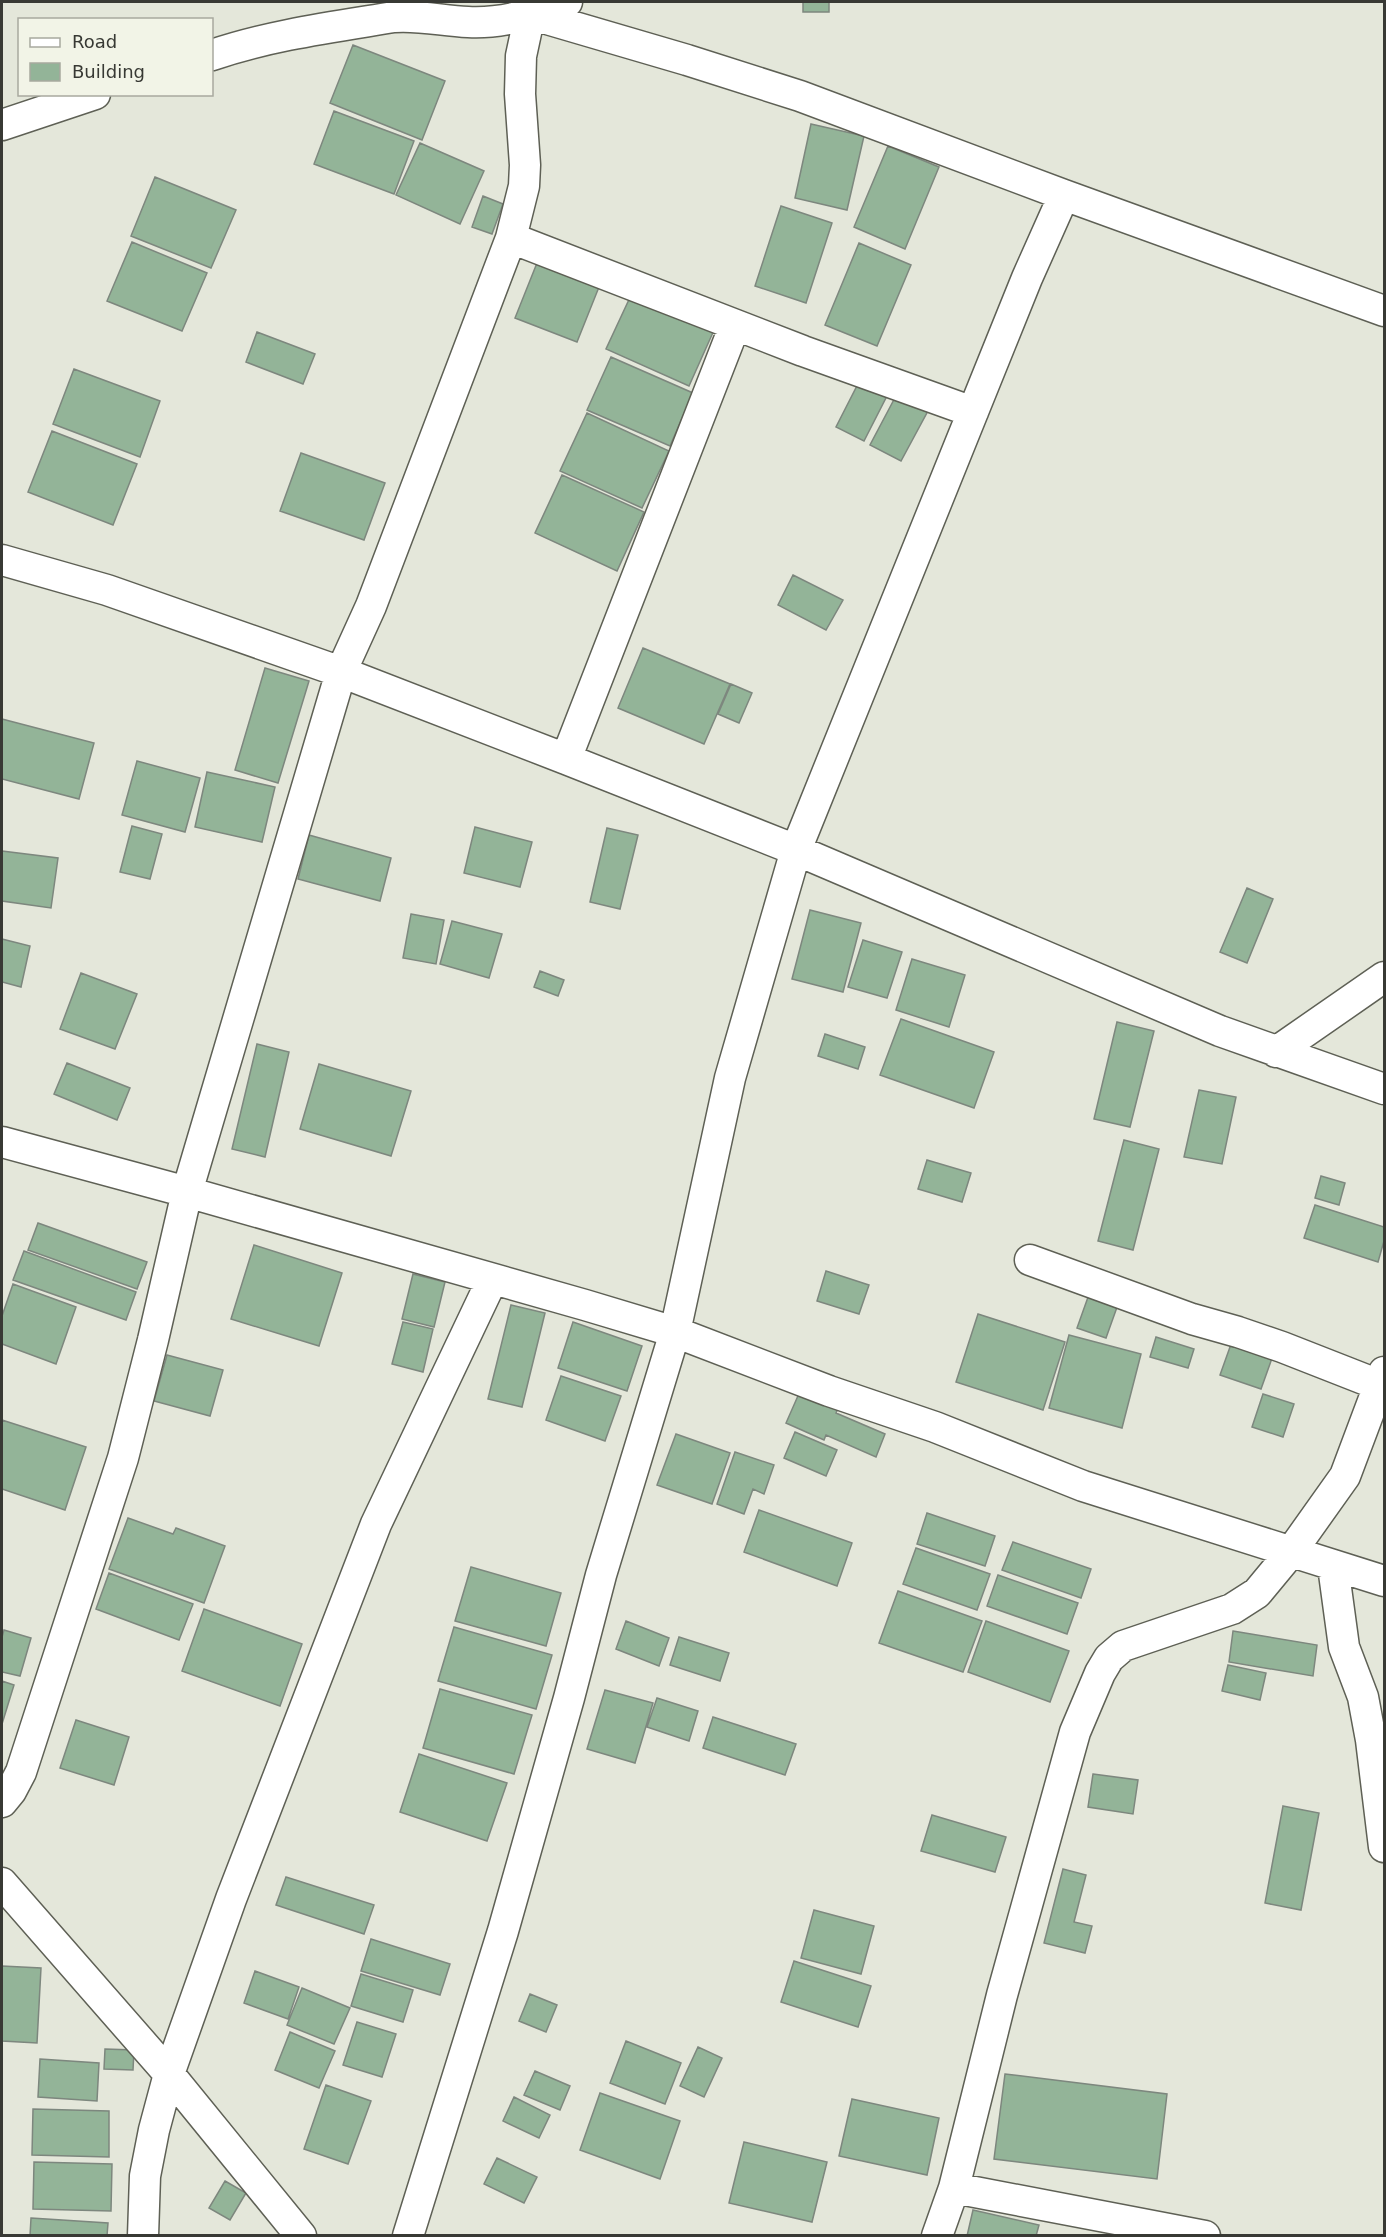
<svg xmlns="http://www.w3.org/2000/svg" width="1386" height="2237" viewBox="0 0 1386 2237" font-family="'DejaVu Sans',sans-serif">
<style>
.building{fill:#93b498;stroke:#7d877e;stroke-width:1.5}
.lines{fill:none;stroke-linecap:round;stroke-linejoin:round}
.minor-casing{stroke:#5e6055;stroke-width:33}
.minor{stroke:#fff;stroke-width:30}
</style>
<rect width="100%" height="100%" fill="#e4e7da"/>
<path class="building" d="M803,2H829V12H803Z
M353,45L445,81L422,140L330,103Z
M334,111L414,141L394,194L314,164Z
M811,124L864,136L847,210L795,198Z
M420,143L484,171L460,224L396,195Z
M888,146L939,167L905,249L854,227Z
M155,177L236,210L211,268L131,236Z
M483,196L503,204L492,234L472,227Z
M781,206L832,223L806,303L755,286Z
M132,242L207,273L182,331L107,301Z
M859,243L911,265L877,346L825,325Z
M539,258L601,282L577,342L515,318Z
M633,291L715,328L689,386L606,349Z
M257,332L315,354L303,384L246,362Z
M611,357L693,393L670,446L587,410Z
M74,369L160,401L140,457L53,424Z
M863,374L891,388L864,441L836,427Z
M898,392L929,409L901,461L870,445Z
M587,413L669,451L642,508L560,471Z
M52,431L137,464L113,525L28,492Z
M301,453L385,483L364,540L280,511Z
M562,475L644,512L617,571L535,533Z
M793,575L843,600L826,630L778,605Z
M643,648L730,684L704,744L618,708Z
M265,668L309,681L278,783L235,770Z
M731,684L752,693L739,723L718,714Z
M2,719L94,743L79,799L2,779Z
M137,761L200,778L185,832L122,815Z
M207,772L275,787L262,842L195,827Z
M132,826L162,834L150,879L120,872Z
M475,827L532,842L520,887L464,873Z
M607,828L638,835L620,909L590,902Z
M309,835L391,858L380,901L298,879Z
M2,851L58,858L51,908L2,901Z
M1247,888L1273,899L1247,963L1220,952Z
M810,910L861,923L843,992L792,979Z
M411,914L444,920L436,964L403,958Z
M452,921L502,934L489,978L440,964Z
M2,939L30,946L21,987L2,982Z
M863,940L902,952L887,998L848,987Z
M912,959L965,975L949,1027L896,1010Z
M540,971L564,980L558,996L534,987Z
M81,973L137,994L115,1049L60,1029Z
M901,1019L994,1052L974,1108L880,1075Z
M1117,1022L1154,1031L1130,1127L1094,1119Z
M825,1034L865,1047L858,1069L818,1056Z
M257,1044L289,1052L265,1157L232,1149Z
M67,1063L130,1088L117,1120L54,1094Z
M319,1064L411,1091L391,1156L300,1129Z
M1199,1090L1236,1097L1222,1164L1184,1157Z
M1124,1140L1159,1149L1133,1250L1098,1241Z
M927,1160L971,1173L962,1202L918,1189Z
M1321,1176L1345,1183L1339,1205L1315,1198Z
M1315,1205L1384,1227V1241L1378,1262L1304,1238Z
M38,1223L147,1262L137,1289L28,1250Z
M254,1245L342,1273L319,1346L231,1319Z
M24,1251L136,1292L126,1320L13,1280Z
M826,1271L869,1285L859,1314L817,1301Z
M413,1274L445,1282L434,1327L402,1319Z
M13,1284L76,1307L56,1364L2,1344V1316Z
M1092,1286L1121,1296L1106,1338L1077,1328Z
M511,1305L545,1313L522,1407L488,1399Z
M978,1314L1065,1342L1043,1410L956,1382Z
M403,1322L433,1329L423,1372L392,1364Z
M573,1322L642,1346L627,1391L558,1368Z
M1235,1333L1276,1347L1261,1389L1220,1375Z
M1069,1335L1141,1354L1122,1428L1049,1408Z
M1156,1337L1194,1349L1188,1368L1150,1357Z
M167,1355L223,1370L210,1416L154,1401Z
M561,1376L621,1396L605,1441L546,1420Z
M801,1389L839,1406L836,1413L885,1434L876,1457L826,1435L824,1440L786,1423Z
M1263,1394L1294,1404L1283,1437L1252,1427Z
M2,1420L86,1447L65,1510L2,1489Z
M795,1432L837,1450L826,1476L784,1458Z
M676,1434L730,1453L712,1504L657,1485Z
M735,1452L774,1465L764,1494L753,1489L744,1514L717,1504Z
M759,1510L852,1543L837,1586L744,1552Z
M927,1513L995,1536L985,1566L917,1544Z
M128,1518L173,1534L176,1528L225,1546L204,1603L109,1569Z
M1013,1542L1091,1569L1081,1598L1002,1570Z
M916,1548L990,1574L977,1610L903,1584Z
M471,1567L561,1593L546,1646L455,1621Z
M109,1573L193,1604L179,1640L96,1609Z
M998,1575L1078,1603L1067,1634L987,1606Z
M898,1591L982,1621L963,1672L879,1643Z
M204,1609L302,1644L280,1706L182,1671Z
M626,1621L669,1638L659,1666L616,1649Z
M986,1621L1069,1651L1050,1702L968,1672Z
M454,1627L552,1655L536,1709L438,1681Z
M4,1630L31,1638L20,1676L2,1672V1637Z
M1233,1631L1317,1645L1313,1676L1229,1662Z
M679,1637L729,1653L720,1681L670,1665Z
M1228,1665L1266,1673L1260,1700L1222,1691Z
M2,1681L14,1685L2,1724Z
M440,1689L532,1715L514,1774L423,1748Z
M605,1690L653,1703L635,1763L587,1749Z
M657,1698L698,1711L689,1741L647,1727Z
M713,1717L796,1744L785,1775L703,1748Z
M76,1720L129,1737L114,1785L60,1768Z
M419,1754L507,1783L487,1841L400,1812Z
M1093,1774L1138,1780L1133,1814L1088,1807Z
M1283,1806L1319,1813L1301,1910L1265,1903Z
M932,1815L1006,1837L995,1872L921,1851Z
M1063,1869L1086,1875L1074,1922L1092,1926L1085,1953L1044,1943Z
M286,1877L374,1905L364,1934L276,1905Z
M814,1910L874,1926L861,1974L801,1958Z
M371,1939L450,1964L440,1995L361,1971Z
M794,1961L871,1986L858,2027L781,2002Z
M2,1966L41,1968L37,2043L2,2041Z
M255,1971L299,1987L288,2019L244,2003Z
M361,1974L413,1990L403,2022L351,2006Z
M302,1988L350,2008L334,2044L287,2025Z
M530,1994L557,2005L546,2032L519,2021Z
M357,2022L396,2034L382,2077L343,2065Z
M290,2032L335,2051L319,2088L275,2070Z
M626,2041L681,2063L665,2104L610,2083Z
M698,2047L722,2058L704,2097L680,2086Z
M105,2049L134,2050L133,2070L104,2069Z
M40,2059L99,2063L97,2101L38,2097Z
M535,2071L570,2086L560,2110L524,2095Z
M1005,2074L1167,2094L1157,2179L994,2159Z
M326,2085L371,2101L348,2164L304,2149Z
M600,2093L680,2121L660,2179L580,2150Z
M514,2097L550,2115L539,2138L503,2121Z
M852,2099L939,2118L927,2175L839,2156Z
M33,2109L109,2111V2157L32,2155Z
M744,2142L827,2162L812,2222L729,2203Z
M497,2158L537,2177L524,2203L484,2184Z
M34,2162L112,2164L111,2211L33,2209Z
M225,2181L246,2193L230,2220L209,2208Z
M973,2210L1039,2225L1036,2236H967Z
M31,2218L108,2223L107,2236H30Z"/>
<g class="lines">
<g class="minor-casing">
<path id="minor" d="M212,55C271,35 333,27 394,17C420,15 443,21 468,22C503,24 535,13 567,2
M2,125L95,94
M511,238L803,351L973,412
M2,560L107,590L341,672L566,759L796,850L1220,1031L1384,1089
M566,759L735,325
M1276,1052L1384,977
M2,1142L187,1192L585,1305L675,1332L829,1391L935,1427L1083,1486L1384,1581
M1030,1260L1192,1319L1238,1332L1282,1347L1379,1385
M1333,1566L1344,1647L1363,1697L1371,1740L1384,1847
M2,1802L11,1791L21,1772L123,1458L153,1340L187,1192L341,672L371,606L511,238L524,186L525,165L520,94L521,56L530,14L687,60L800,96L1064,195L1384,311
M2,1883L169,2074L301,2236
M954,2188L1205,2236
M143,2236L145,2176L154,2130L169,2074L231,1899L376,1524L492,1280
M408,2236L503,1931L569,1698L601,1575L675,1332L730,1078L796,850L1027,278L1064,195
M937,2236L954,2188L1002,1995L1075,1732L1100,1673L1109,1658L1123,1646L1232,1609L1257,1593L1291,1552L1345,1476L1384,1372"/>
</g>
<use href="#minor" class="minor"/>
</g>
<rect width="1386" height="2237" fill="none" stroke="#383934" stroke-width="6"/>
<rect x="18" y="18" width="195" height="78" fill="#f2f4e7" stroke="#a8a99f" stroke-width="1.5"/>
<rect x="30" y="38" width="30" height="9" fill="#ffffff" stroke="#a8a99f" stroke-width="1.5"/>
<text x="72" y="48" font-size="18" fill="#383934">Road</text>
<rect x="30" y="63" width="30" height="18" fill="#93b498" stroke="#a8a99f" stroke-width="1.5"/>
<text x="72" y="78" font-size="18" fill="#383934">Building</text>
</svg>
